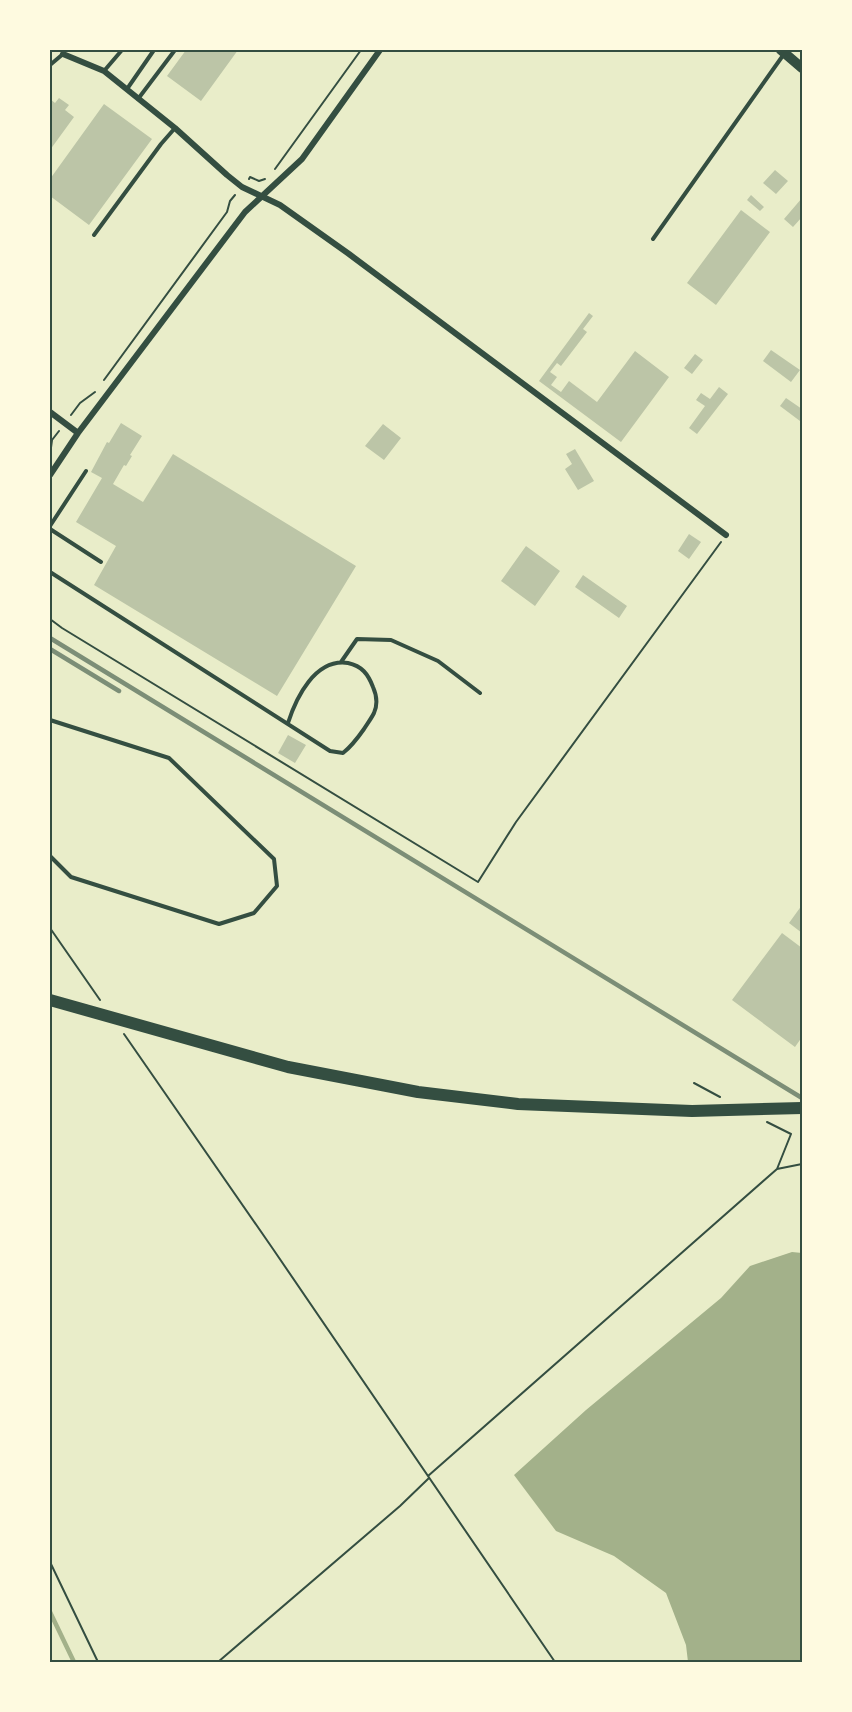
<svg xmlns="http://www.w3.org/2000/svg" width="852" height="1712" viewBox="0 0 852 1712" font-family="Raleway,sans-serif">
<style>
.water{fill:#a3b18a}
.lines{fill:none;stroke-linecap:round;stroke-linejoin:round}
.stream{stroke:#a3b18a;stroke-width:4.5}
.building{fill:#bcc5a7}
.path{stroke:#344e41;stroke-width:2}
.service{stroke:#344e41;stroke-width:4}
.minor{stroke:#344e41;stroke-width:6}
.secondary{stroke:#344e41;stroke-width:10}
.primary{stroke:#344e41;stroke-width:12}
.rail{stroke:#7c8e77;stroke-width:4.5}
.neatline{fill:none;stroke:#344e41;stroke-width:2}
</style>
<rect width="100%" height="100%" fill="#e9edc9"/>
<path class="water" d="M792,1252L802,1253V1662H688L686,1645L666,1593L614,1556L556,1531L514,1475L586,1410L721,1298L750,1266Z"/>
<g class="lines">
<path class="stream" d="M50,1612L74,1662"/>
</g>
<path class="building" d="M186,50H238L201,101L167,76Z
M59,98L69,105L65,110L74,117L50,150V99L55,103Z
M104,104L152,139L89,225L50,196V179Z
M775,170L788,181L776,194L763,183Z
M751,195L764,207L760,211L747,200Z
M802,198V217L793,227L784,219Z
M741,210L770,232L716,305L687,283Z
M589,313L593,316L583,329L587,332L561,366L557,363L550,372L557,377L551,385L561,392L569,381L597,402L635,351L669,377L621,442L539,381Z
M771,350L800,370L791,382L763,361Z
M695,354L703,360L692,374L684,368Z
M719,387L728,394L697,434L689,428L705,406L696,400L701,393L710,399Z
M786,398L802,409V418L800,421L780,406Z
M121,423L142,436L130,455L132,456L126,466L124,465L113,484L143,502L173,454L356,566L277,696L94,585L116,546L76,522L102,478L91,472L107,442L109,443Z
M383,424L401,438L384,460L365,446Z
M575,449L594,481L578,490L565,469L572,464L566,454Z
M689,534L701,542L689,559L678,551Z
M526,546L560,571L535,606L501,581Z
M583,575L627,606L619,618L575,587Z
M288,735L306,745L295,763L278,753Z
M802,905V933L789,923Z
M782,933L802,948V1037L795,1047L732,1000Z"/>
<g class="lines">
<path class="path" d="M275,169L361,50
M249,179L250,177L259,181L265,179
M104,380L227,212L230,201L235,195
M71,415L80,403L95,392
M50,455L52,440L59,431
M50,619L62,628L478,882L516,822L721,542
M50,928L100,1000
M124,1034L273,1249L555,1662
M694,1083L720,1097
M767,1122L791,1134L777,1169L802,1164
M428,1476L777,1169
M50,1562L98,1662
M218,1662L400,1506L429,1478"/>
<path class="service" d="M50,65L63,54
M104,71L122,50
M127,89L154,50
M138,99L175,50
M94,235L161,144L175,128
M653,239L784,54
M50,526L86,471
M50,529L101,562
M50,572L330,751L343,753C352,746 357,739 364,729C367,724 371,719 374,713C378,704 377,696 373,687C368,674 362,666 348,663C315,658 296,698 288,723
M341,662L357,639L391,640L438,661L480,693
M50,720L169,758L274,859L277,886L254,913L219,924L71,877L50,856"/>
<path class="minor" d="M63,54L104,71L175,128L227,175L242,187L280,205L349,254L726,535
M50,412L78,433
M50,475L78,433L245,212L302,159L380,50"/>
<path class="secondary" d="M781,50L802,68"/>
<path class="primary" d="M50,1000L288,1067L418,1092L518,1104L692,1111L802,1108"/>
<path class="rail" d="M50,638L802,1098
M50,649L119,691"/>
</g>
<rect width="852" height="1712" fill="none" stroke="#fefae0" stroke-width="102"/>
<rect x="51" y="51" width="750" height="1610" class="neatline"/>
</svg>
